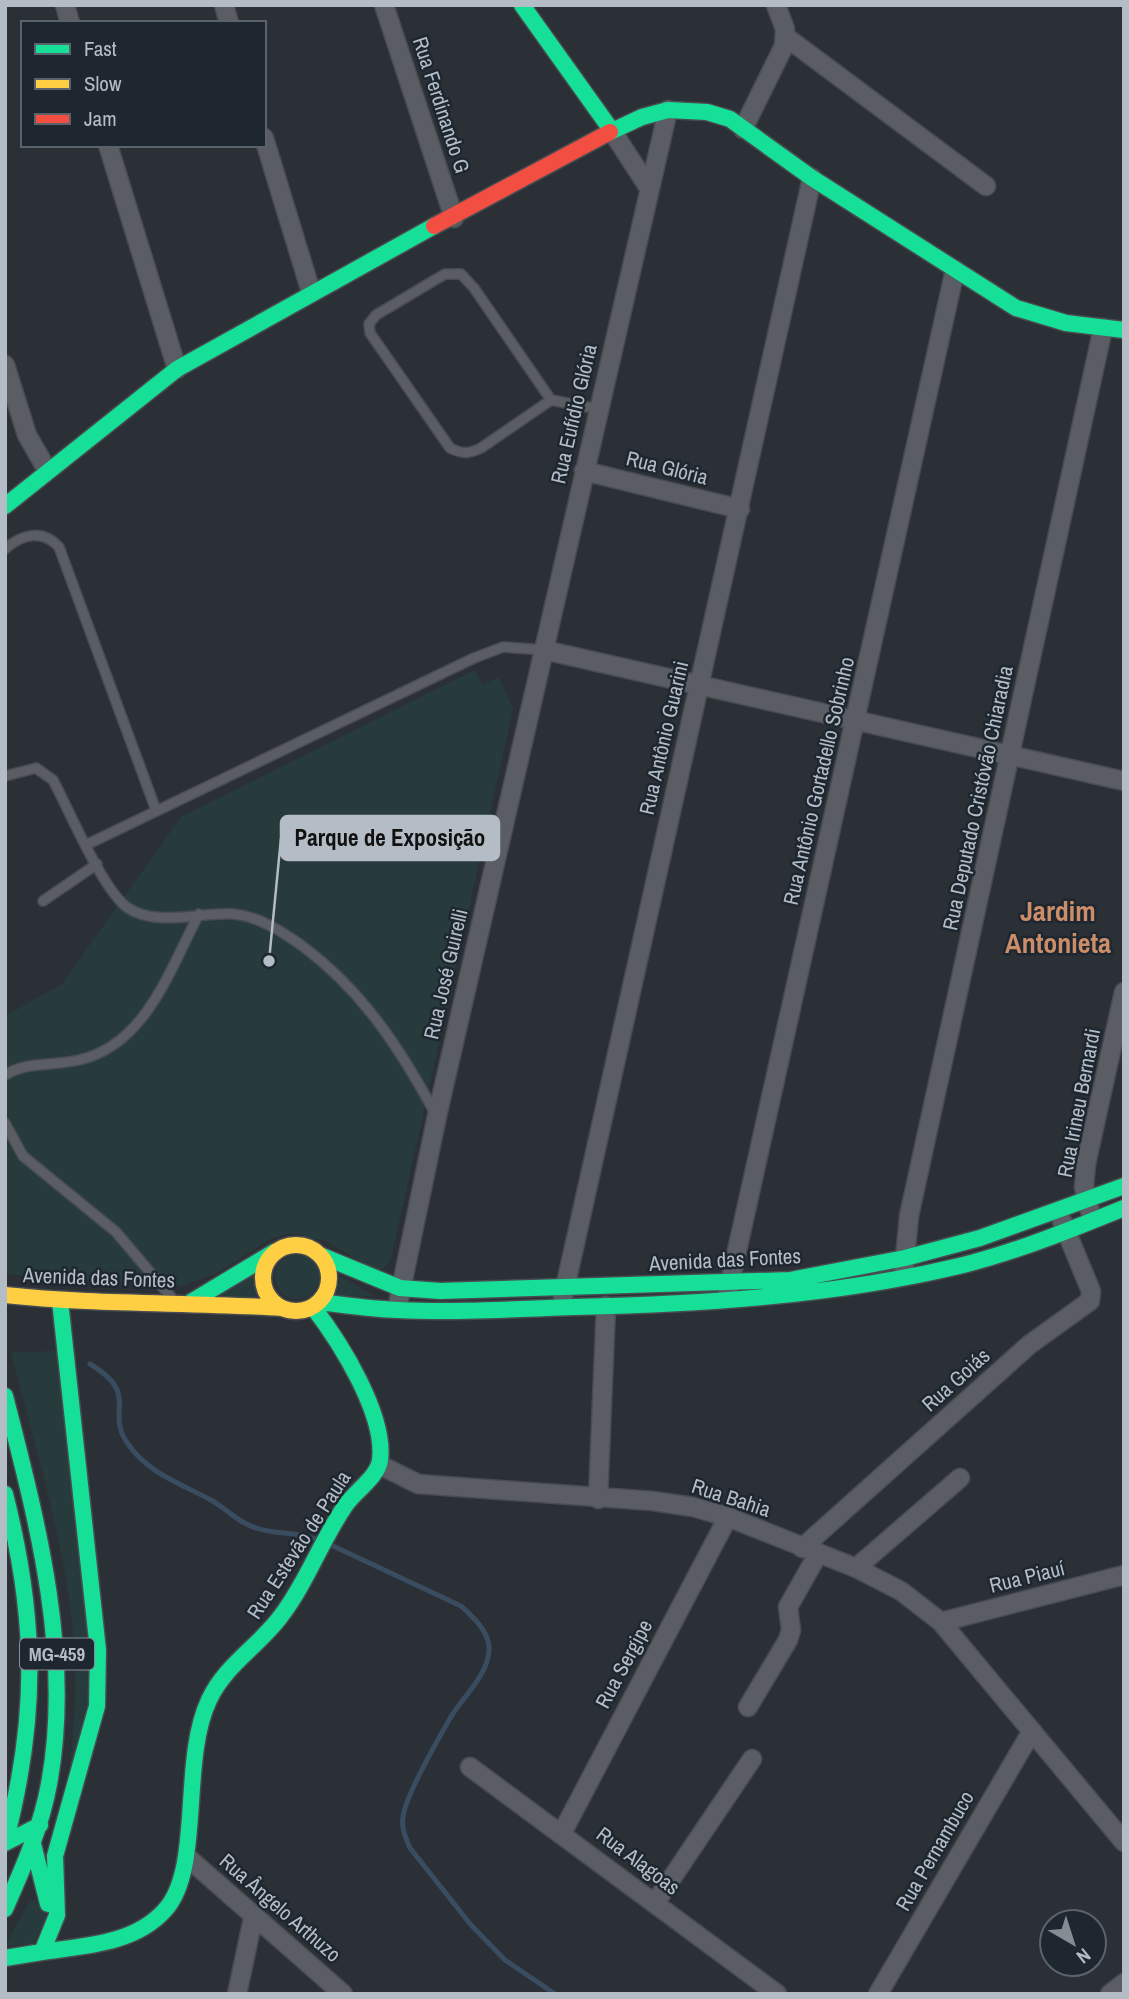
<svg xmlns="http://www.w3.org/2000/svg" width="1129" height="1999" viewBox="0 0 1129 1999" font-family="'Archivo Narrow',sans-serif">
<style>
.green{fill:#283b3c}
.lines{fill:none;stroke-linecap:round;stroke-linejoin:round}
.stream{stroke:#3a4c5f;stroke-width:5}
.lane-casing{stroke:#484c51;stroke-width:12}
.street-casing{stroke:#484c51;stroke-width:21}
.fast-casing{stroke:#484c51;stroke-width:19}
.slow-casing{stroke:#484c51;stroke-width:19}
.jam-casing{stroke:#484c51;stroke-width:19}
.lane{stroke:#5a5e64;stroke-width:9}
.street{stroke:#5a5e64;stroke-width:18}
.fast{stroke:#16e098;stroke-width:16}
.slow{stroke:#ffcf43;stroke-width:16}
.jam{stroke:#f24e42;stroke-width:16}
.labels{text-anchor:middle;stroke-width:5;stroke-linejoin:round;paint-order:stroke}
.shield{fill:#1e2730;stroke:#879099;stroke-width:2}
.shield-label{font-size:19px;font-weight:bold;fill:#b4bdc6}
.street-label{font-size:21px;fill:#b4bdc6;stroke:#1e2730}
.district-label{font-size:28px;font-weight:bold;fill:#cc8d69;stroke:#1e2730}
.leader{fill:none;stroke:#b4bdc6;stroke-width:2.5}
.callout-dot{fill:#b4bdc6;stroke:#1e2730;stroke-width:2.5}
.callout{fill:#b4bdc6;stroke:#b4bdc6;stroke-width:2.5}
.callout-label{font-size:23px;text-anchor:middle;font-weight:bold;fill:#111}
</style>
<rect width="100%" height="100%" fill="#2a3036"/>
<path class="green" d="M475,670L482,685L499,677L513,709L391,1259L384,1268L376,1271L326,1241L290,1233L270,1239L215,1274L181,1286L5,1274V1016L61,985L181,817Z
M275 1277a22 22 0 1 1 44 0a22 22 0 1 1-44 0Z
M256,1272L260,1299L207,1298Z
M340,1276L375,1296L336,1297Z
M62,1351L93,1682L67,1795C72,1745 78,1695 74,1645C67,1546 35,1448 11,1352Z
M34,1899L47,1917L33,1944L5,1946L29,1903Z"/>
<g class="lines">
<path class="stream" d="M90,1364C142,1395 104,1411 128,1444C148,1473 181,1484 211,1500C227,1509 237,1522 256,1528C276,1535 298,1531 318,1540
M331,1545L461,1606C473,1617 490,1632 489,1650C488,1675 464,1696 452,1715C441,1734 405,1797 403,1817C401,1828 406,1838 410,1848L471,1925L505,1960L555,1994"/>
<g class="lane-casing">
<path id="lane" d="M551,400L474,288L461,274H445L376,315L369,324L370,333L450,448C462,454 469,454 481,448L551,400L598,409
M5,549C22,534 43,529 59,547L156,810
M5,776L36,768L53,780C69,810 103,891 128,908C156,927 202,912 233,914C258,916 281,931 301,945C362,990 400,1048 436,1115
M88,844L474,658L503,647L544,650
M43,901L97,864
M5,1075C27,1061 55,1066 79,1060C146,1045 170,969 199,914
M5,1123L23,1156L116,1232L171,1297"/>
</g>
<g class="street-casing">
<path id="street" d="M65,5L70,23
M224,5L229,23
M384,5L454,218
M786,37L986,186
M743,129L784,46L785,29L776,5
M612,131L649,188
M264,138L311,292
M108,145L177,369
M5,365L27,435L47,470
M584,471L740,509
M544,650L1124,781
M1090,1211L1084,1187L1086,1164L1124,992
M904,1269L909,1216L1103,328
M728,1291L955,270
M563,1297L812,178
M399,1299L437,1116L668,110
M380,1465L418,1484L653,1501L693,1507L728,1517L856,1568L901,1591L941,1622L1124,1842
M598,1499L606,1306
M802,1548L1029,1345L1090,1301L1091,1291L1062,1221
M856,1568L960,1478
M941,1622L1124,1575
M748,1707L788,1640L791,1630L788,1607L818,1554
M470,1767L777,1994
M562,1833L728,1517
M187,1857L343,1994
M655,1903L752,1759
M237,1994L254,1914
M878,1994L1032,1731
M1110,1994L1124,1983"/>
</g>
<g class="fast-casing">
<path id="fast" d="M522,5L612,131
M610,132L642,117L668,110L707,112L730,119L812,178L1016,308L1066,323L1124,330
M5,506L177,369L434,226
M322,1256L400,1288L440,1291L790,1280L905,1258L980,1238L1124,1186
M191,1302L274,1252
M319,1302C345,1305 372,1309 398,1310C456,1313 516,1309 574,1307C703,1304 833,1296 959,1266C1016,1252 1070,1230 1124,1208
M5,1396C37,1521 73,1655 49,1784C41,1828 23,1868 5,1909
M5,1494C37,1620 38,1717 5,1843
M5,1843L40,1825
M33,1844L48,1904
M42,1952C84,1946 135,1944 165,1910C203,1868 180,1761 209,1700C225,1665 259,1646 281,1616C307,1582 321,1541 345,1506C354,1492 378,1477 380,1460C386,1415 340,1342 313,1307
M5,1958L42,1952L57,1915L55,1856L97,1706L98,1650L60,1301"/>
</g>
<g class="slow-casing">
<path id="slow" d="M263 1278a33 33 0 1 1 66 0a33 33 0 1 1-66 0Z
M5,1295C97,1305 190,1302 282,1308"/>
</g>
<g class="jam-casing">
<path id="jam" d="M434,226L610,132"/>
</g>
<use href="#lane" class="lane"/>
<use href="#street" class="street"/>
<use href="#fast" class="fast"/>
<use href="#slow" class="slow"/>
<use href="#jam" class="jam"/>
</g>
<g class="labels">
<rect class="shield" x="20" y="1638.5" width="74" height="31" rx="5"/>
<g class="shield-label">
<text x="57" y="1661">MG-459</text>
</g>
<g class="street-label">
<text transform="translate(441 105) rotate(72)" y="7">Rua Ferdinando G</text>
<text transform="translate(574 414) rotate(-77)" y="7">Rua Eufídio Glória</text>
<text transform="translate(667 468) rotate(14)" y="7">Rua Glória</text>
<text transform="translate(664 738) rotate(-77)" y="7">Rua Antônio Guarini</text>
<text transform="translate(819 781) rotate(-77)" y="7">Rua Antônio Gortadello Sobrinho</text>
<text transform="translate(978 798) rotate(-78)" y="7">Rua Deputado Cristóvão Chiaradia</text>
<text transform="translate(446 974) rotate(-77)" y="7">Rua José Guirelli</text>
<text transform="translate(1079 1103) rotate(-79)" y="7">Rua Irineu Bernardi</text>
<text transform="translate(725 1260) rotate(-3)" y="7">Avenida das Fontes</text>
<text transform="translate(99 1278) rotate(2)" y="7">Avenida das Fontes</text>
<text transform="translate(956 1380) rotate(-42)" y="7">Rua Goiás</text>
<text transform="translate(731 1498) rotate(18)" y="7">Rua Bahia</text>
<text transform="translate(299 1545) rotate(-57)" y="7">Rua Estevão de Paula</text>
<text transform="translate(1027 1577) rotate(-14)" y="7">Rua Piauí</text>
<text transform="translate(624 1664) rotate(-62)" y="7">Rua Sergipe</text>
<text transform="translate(935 1851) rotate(-60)" y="7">Rua Pernambuco</text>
<text transform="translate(638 1861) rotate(37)" y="7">Rua Alagoas</text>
<text transform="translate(280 1908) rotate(41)" y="7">Rua Ângelo Arthuzo</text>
</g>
<g class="district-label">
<text x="1058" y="921">Jardim<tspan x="1058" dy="32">Antonieta</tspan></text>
</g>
</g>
<path class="leader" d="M269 961L281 838"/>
<circle class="callout-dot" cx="269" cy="961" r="7"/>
<rect class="callout" x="281" y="816" width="218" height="44" rx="7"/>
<g class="callout-label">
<text x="390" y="846">Parque de Exposição</text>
</g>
<rect width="1129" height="1999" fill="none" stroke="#b4bdc6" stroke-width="14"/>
<rect x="21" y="21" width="245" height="126" fill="#1e2730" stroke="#5a636c" stroke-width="2"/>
<rect x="35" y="44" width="35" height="10" fill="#16e098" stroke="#5a636c" stroke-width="2"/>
<text x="84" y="56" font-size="21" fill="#b4bdc6">Fast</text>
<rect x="35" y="79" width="35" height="10" fill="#ffcf43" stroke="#5a636c" stroke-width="2"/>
<text x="84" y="91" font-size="21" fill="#b4bdc6">Slow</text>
<rect x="35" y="114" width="35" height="10" fill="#f24e42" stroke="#5a636c" stroke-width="2"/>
<text x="84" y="126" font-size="21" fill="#b4bdc6">Jam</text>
<g transform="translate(1073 1943) rotate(141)"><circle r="33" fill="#1e2730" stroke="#5a636c" stroke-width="2"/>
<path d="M0-5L12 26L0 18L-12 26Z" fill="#848c94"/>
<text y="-10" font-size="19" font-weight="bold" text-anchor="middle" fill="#b4bdc6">N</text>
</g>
</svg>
